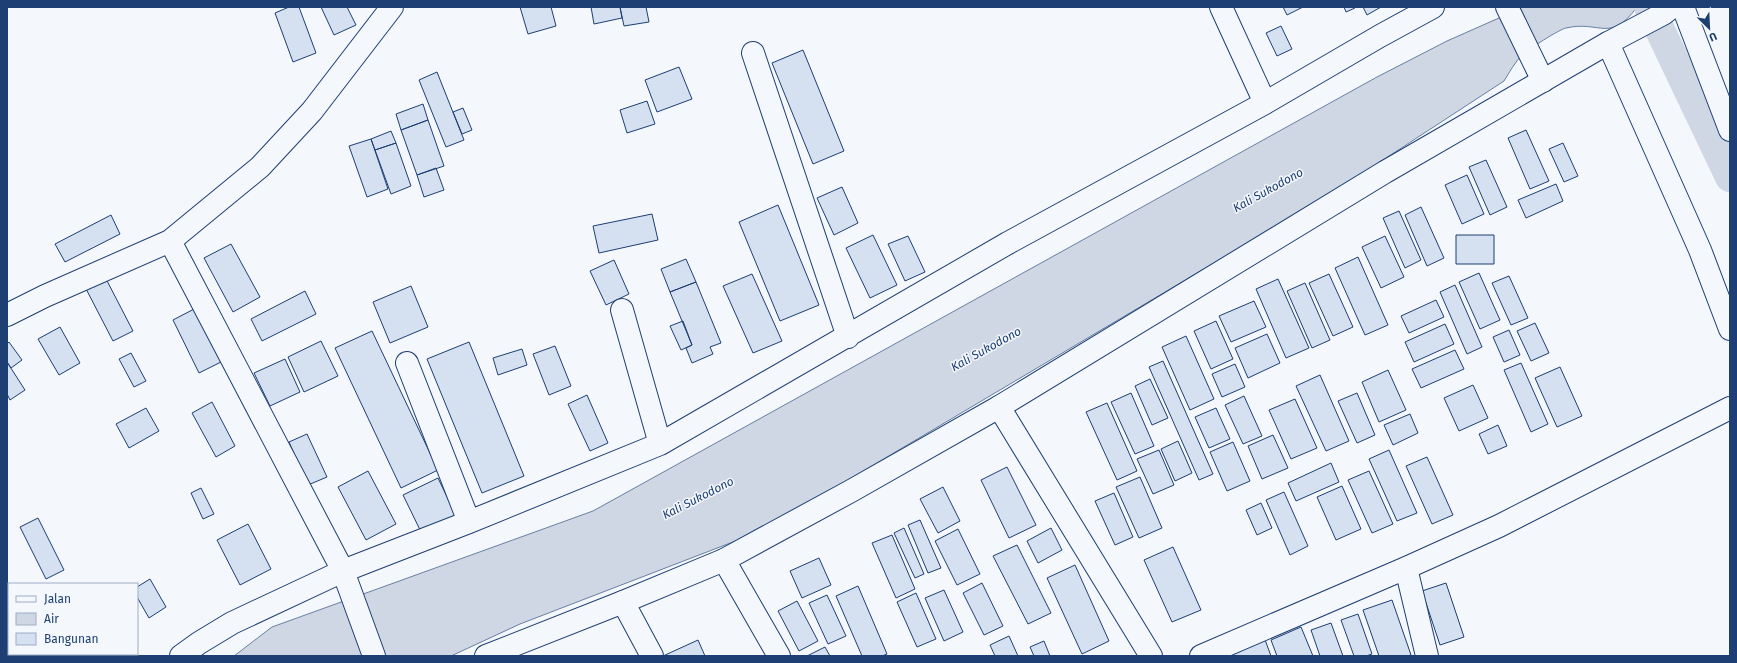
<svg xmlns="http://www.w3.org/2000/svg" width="1737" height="663" viewBox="0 0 1737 663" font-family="'Fira Sans',sans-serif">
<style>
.water{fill:#cfd7e4;stroke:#687fa3}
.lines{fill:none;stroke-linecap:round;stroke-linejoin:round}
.canal{stroke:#cfd7e4;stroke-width:30}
.building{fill:#d5e0f0;stroke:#1d3f73}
.minor-casing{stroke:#1d3f73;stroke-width:24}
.secondary-casing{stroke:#1d3f73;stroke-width:24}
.minor{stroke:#f4f7fb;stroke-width:22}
.secondary{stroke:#f4f7fb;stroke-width:22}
.labels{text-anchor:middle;stroke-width:3;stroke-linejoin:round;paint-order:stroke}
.water-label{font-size:12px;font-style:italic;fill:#1d3f73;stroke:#f4f7fb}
</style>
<rect width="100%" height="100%" fill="#f4f7fb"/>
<path class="water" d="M1518,7H1637C1610,44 1600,20 1566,28C1560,29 1527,50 1522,55C1515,62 1509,73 1504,81L1337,190L764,530L520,624L451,656H234L272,627L593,511L1377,77L1447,41L1499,18Z"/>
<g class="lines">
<path class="canal" d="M1649,7L1730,177"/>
</g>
<path class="building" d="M289,7H299L316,53L293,62L275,13Z
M321,7H347L356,25L334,35Z
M520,7H551L556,26L528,34Z
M591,7H620L622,18L594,24Z
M620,7H646L649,22L624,26Z
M1283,7H1303L1287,15Z
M1344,7H1354L1355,8L1346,12Z
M1363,7H1381L1367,15Z
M1281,26L1292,49L1277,56L1266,33Z
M803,50L844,151L813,164L772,63Z
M679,67L692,99L657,112L645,80Z
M437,72L464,140L446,147L419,80Z
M647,101L655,124L627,133L620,110Z
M423,104L428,120L401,130L396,114Z
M463,108L472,130L462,134L453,112Z
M428,120L444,166L417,175L401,130Z
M1526,130L1549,181L1530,189L1508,138Z
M391,131L396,143L375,150L371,139Z
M371,139L388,189L367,197L349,146Z
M396,143L411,186L391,194L375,150Z
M1563,143L1578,176L1564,182L1549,149Z
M1486,160L1507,207L1490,215L1469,167Z
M436,168L444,190L424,197L417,175Z
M1467,175L1484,214L1462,224L1445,185Z
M1556,184L1563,201L1526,218L1518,200Z
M842,187L858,223L834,235L817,198Z
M778,205L819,305L780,321L739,222Z
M1421,207L1444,258L1427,266L1405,215Z
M1399,211L1421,260L1405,268L1383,218Z
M652,214L658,240L599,253L593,226Z
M111,215L120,234L65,262L55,244Z
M873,235L897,285L870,298L846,248Z
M1456,235H1494V264H1456Z
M908,236L925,272L905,281L888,244Z
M1385,236L1404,277L1381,288L1362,247Z
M231,244L260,297L233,312L204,258Z
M1358,257L1388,325L1365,335L1335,268Z
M686,259L696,282L670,292L661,269Z
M614,260L629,294L606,305L590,271Z
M1479,273L1500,320L1480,329L1459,282Z
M752,274L782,341L753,353L723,286Z
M1329,274L1353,327L1333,336L1309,283Z
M104,275L133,331L113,341L84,285Z
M1509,276L1528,318L1511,325L1492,283Z
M1278,279L1309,348L1286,358L1256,289Z
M696,282L721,343L710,347L713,354L692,363L686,348L692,345L670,292Z
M1305,283L1330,340L1312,348L1287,291Z
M1455,285L1482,347L1467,354L1440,292Z
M411,286L428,327L390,343L373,302Z
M305,291L316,314L262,341L251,319Z
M1436,300L1444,317L1409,333L1401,316Z
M1254,301L1266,327L1231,342L1219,316Z
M196,308L223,361L199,373L173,320Z
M683,321L692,345L681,350L670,326Z
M1216,321L1233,359L1211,369L1194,331Z
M1535,323L1549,353L1531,361L1517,331Z
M1445,324L1454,344L1414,362L1405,342Z
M60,327L80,363L59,375L38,339Z
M1509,330L1520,355L1504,362L1493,337Z
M372,331L438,470L401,488L335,348Z
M1267,334L1280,363L1248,378L1235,348Z
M1186,336L1214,399L1190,410L1162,347Z
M321,341L338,376L304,392L288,357Z
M9,342L22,360L11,368L7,362V344Z
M469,342L524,476L482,493L427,359Z
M555,346L571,386L549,395L533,354Z
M522,349L527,365L498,375L493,358Z
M1455,350L1464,369L1421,388L1412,369Z
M131,353L146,381L134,387L119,359Z
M285,359L300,392L270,406L254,373Z
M1163,361L1213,474L1199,480L1149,367Z
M7,362L25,390L10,400L7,394Z
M1521,363L1548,424L1531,432L1504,370Z
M1235,364L1245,387L1222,397L1212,374Z
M1560,367L1582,416L1557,427L1535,378Z
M1388,370L1406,410L1379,422L1362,382Z
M1320,375L1349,441L1326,451L1296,386Z
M1150,379L1168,418L1152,425L1135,386Z
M1473,385L1488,418L1459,431L1444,398Z
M1131,393L1154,446L1135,454L1111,402Z
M1357,393L1375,435L1357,443L1338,401Z
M587,395L608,443L590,451L568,404Z
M1244,396L1262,436L1243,444L1225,405Z
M1295,399L1317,448L1291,459L1269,410Z
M212,402L235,446L216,457L192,413Z
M1107,403L1137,471L1117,480L1086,412Z
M146,408L159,431L129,448L116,424Z
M1216,408L1230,439L1209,448L1195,417Z
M1410,414L1418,433L1393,445L1384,425Z
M1498,425L1507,446L1488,454L1479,434Z
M307,434L327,477L308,485L289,442Z
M1273,435L1288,468L1262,479L1248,446Z
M1178,441L1192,473L1175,481L1161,449Z
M1233,442L1250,481L1227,491L1210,452Z
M1159,450L1174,485L1153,494L1137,459Z
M1389,450L1417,513L1397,521L1369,459Z
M1427,457L1453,515L1432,524L1406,466Z
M1331,463L1339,482L1296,501L1288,483Z
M1007,467L1036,525L1009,538L981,480Z
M368,471L396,524L366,540L338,487Z
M1369,471L1393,524L1372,533L1348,480Z
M1140,477L1162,528L1139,538L1116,487Z
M438,478L459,522L424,538L403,495Z
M1342,486L1361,529L1336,540L1317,497Z
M943,487L960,521L938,533L920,499Z
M201,488L214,514L203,519L191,493Z
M1284,492L1308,546L1290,555L1266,500Z
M1114,493L1133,537L1115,545L1095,501Z
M1261,503L1272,528L1257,535L1246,510Z
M38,518L64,570L46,579L20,527Z
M920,520L941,568L928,573L908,525Z
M248,524L271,569L240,585L217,540Z
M904,528L924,574L915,578L894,533Z
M1051,528L1062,550L1038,563L1027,541Z
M958,529L980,574L957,585L935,541Z
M892,535L915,589L896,598L872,543Z
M1017,545L1051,613L1028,624L993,556Z
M1173,547L1201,610L1172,622L1144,560Z
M819,558L831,585L802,598L790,571Z
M1075,565L1109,641L1082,654L1047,578Z
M150,579L166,607L149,618L137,597V587Z
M982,583L1003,626L984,635L963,593Z
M1446,583L1464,637L1440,645L1422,591Z
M858,586L887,654L882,656H862L836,596Z
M944,590L963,632L944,641L925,598Z
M916,593L936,639L917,647L897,602Z
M827,595L846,636L828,644L809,603Z
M1392,600L1411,655L1407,656H1379L1363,610Z
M797,601L818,641L799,651L778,611Z
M1358,614L1372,654L1366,656H1354L1341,620Z
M1331,623L1343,656H1320L1311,630Z
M1301,627L1313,656H1277L1271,640Z
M1009,636L1018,656H995L990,645Z
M1264,637L1271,656H1232L1230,651Z
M698,640L705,656H663Z
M1044,641L1050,656H1034L1030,647Z
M825,647L830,656H807Z
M62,654H89L90,656H63Z"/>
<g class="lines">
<g class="minor-casing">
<path id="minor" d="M1221,7L1265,103
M1507,7L1543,81
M1683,7L1730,130
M1608,43L1700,250L1730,329
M753,53L848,337
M170,241L343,571L374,656
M622,310L660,444
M7,315L45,296L170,241L260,167L312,111L392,7
M407,363L469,522
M999,407L1151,656
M724,560L779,656
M1406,568L1427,656
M623,602L652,656
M94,654L95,656
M181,656L199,643L232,623L343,571L469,522L660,444L1008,243L1265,103L1380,36L1433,7
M1201,656L1406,568L1499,526L1730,408"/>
</g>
<g class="secondary-casing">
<path id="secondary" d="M486,656L623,602L724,560L851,491L999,407L1385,172L1608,43L1663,14L1672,7"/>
</g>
<use href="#minor" class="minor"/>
<use href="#secondary" class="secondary"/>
</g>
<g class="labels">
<g class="water-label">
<text transform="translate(1268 190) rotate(-29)" y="4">Kali Sukodono</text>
<text transform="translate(986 349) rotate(-29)" y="4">Kali Sukodono</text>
<text transform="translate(698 498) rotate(-27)" y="4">Kali Sukodono</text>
</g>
</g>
<rect width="1737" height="663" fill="none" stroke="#1d3f73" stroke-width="16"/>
<rect x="8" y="583" width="130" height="72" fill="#f4f7fb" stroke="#9eadc5"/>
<rect x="16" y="596" width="20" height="6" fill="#f4f7fb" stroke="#9eadc5"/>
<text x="44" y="603" font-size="12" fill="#1d3f73">Jalan</text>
<rect x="16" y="613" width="20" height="12" fill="#cfd7e4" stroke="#9eadc5"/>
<text x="44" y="623" font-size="12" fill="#1d3f73">Air</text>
<rect x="16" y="633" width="20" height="12" fill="#d5e0f0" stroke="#9eadc5"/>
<text x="44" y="643" font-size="12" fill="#1d3f73">Bangunan</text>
<g transform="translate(1709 28) rotate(156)" stroke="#f4f7fb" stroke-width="3" paint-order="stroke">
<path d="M0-3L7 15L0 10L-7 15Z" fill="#1d3f73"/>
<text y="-6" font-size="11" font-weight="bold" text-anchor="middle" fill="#1d3f73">U</text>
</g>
</svg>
